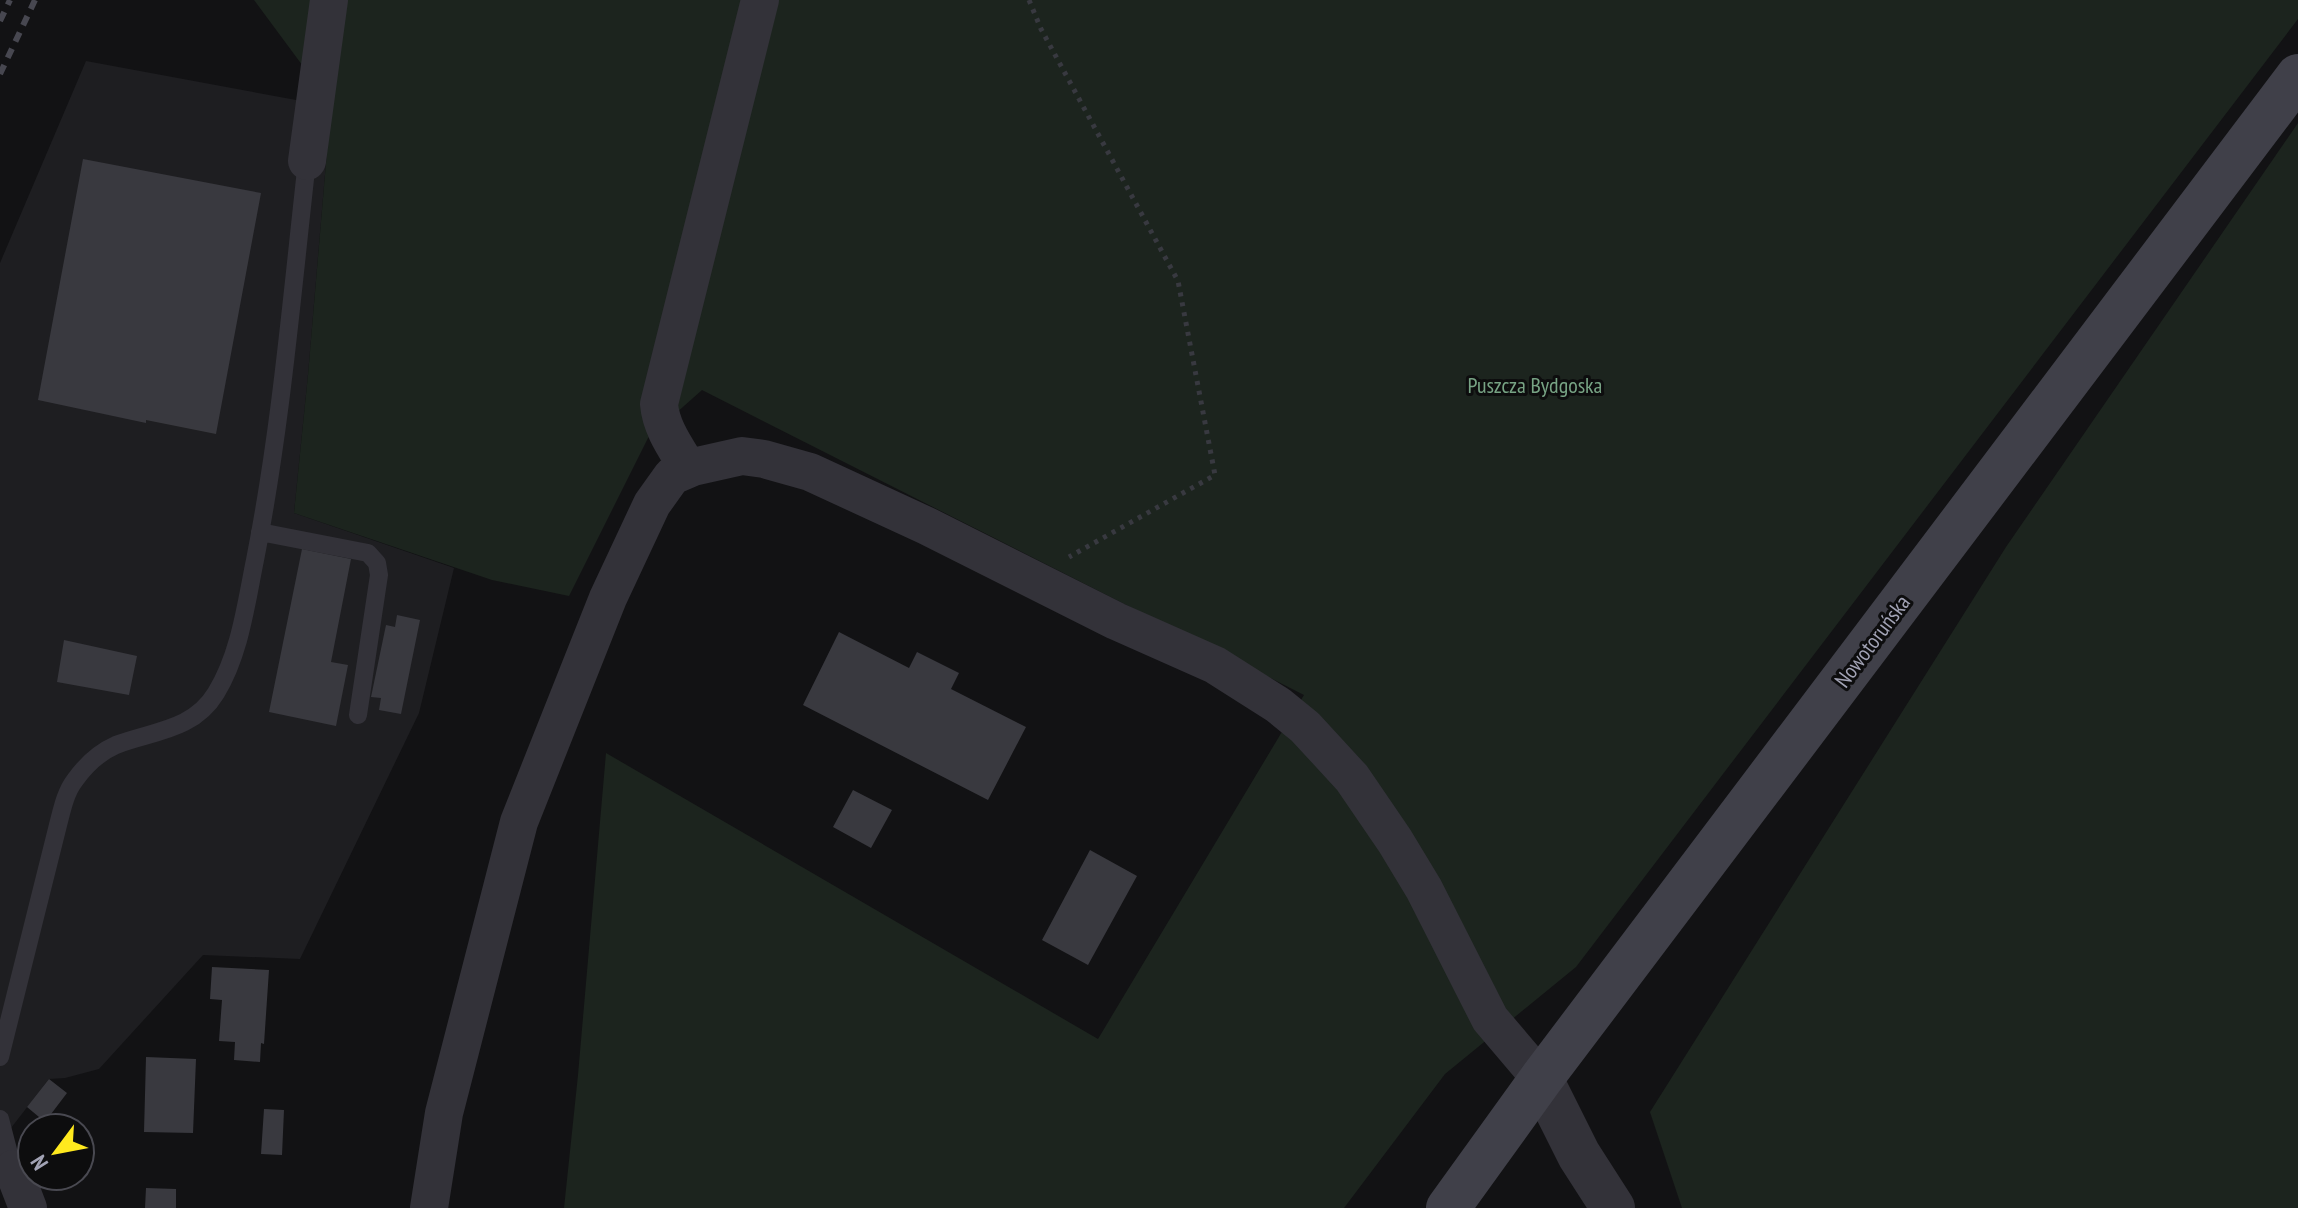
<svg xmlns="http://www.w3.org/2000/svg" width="2298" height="1208" viewBox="0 0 2298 1208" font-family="'PT Sans Narrow',sans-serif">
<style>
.built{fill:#1e1e21}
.green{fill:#1c241e}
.building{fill:#39393f}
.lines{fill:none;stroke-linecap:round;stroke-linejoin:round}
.path{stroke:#383940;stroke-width:5;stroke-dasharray:4 6;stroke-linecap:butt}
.service{stroke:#333239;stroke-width:18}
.minor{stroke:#333239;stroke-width:38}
.tertiary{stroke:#333239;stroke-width:44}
.secondary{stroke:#404049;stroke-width:44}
.rail{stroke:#474750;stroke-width:6;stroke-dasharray:10 8;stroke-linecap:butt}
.labels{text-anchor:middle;stroke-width:6;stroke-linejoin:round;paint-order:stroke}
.park-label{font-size:22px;fill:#77a384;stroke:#0d0d0e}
.street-label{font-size:22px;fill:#a2a3b5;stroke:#0d0d0e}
</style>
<rect width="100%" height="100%" fill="#121214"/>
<path class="built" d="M86,61L307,102L331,104L308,375L294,513L454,568L419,713L300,959L203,955L99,1069L65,1078L49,1079L11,1128L0,1134V263Z"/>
<path class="green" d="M254,0H2298V19L1576,967L1445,1074L1344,1208H564L578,1075L606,753L1098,1039L1304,695L702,390L648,438L569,596L492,580L294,513L308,375L331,104Z
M2298,123V1208H1682L1650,1112L2006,547Z"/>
<path class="building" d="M83,159L261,193L216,434L146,420V423L38,400Z
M302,549L351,559L331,662L348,665L336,726L269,712Z
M397,615L420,620L401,714L379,710L381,698L371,697L386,625L395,627Z
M839,632L909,668L917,652L959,673L951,689L1026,727L988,800L803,705Z
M64,640L137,656L129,695L57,682Z
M853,790L892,810L871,848L833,827Z
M1090,850L1137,876L1088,965L1042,940Z
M212,967L269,970L264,1044L261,1043L260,1062L234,1060L235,1042L219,1041L222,1000L210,999Z
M146,1057L196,1059L193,1133L144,1132Z
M49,1079L67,1093L45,1122L27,1107Z
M264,1109L284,1110L282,1155L261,1154Z
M146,1188L176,1189V1208H145Z"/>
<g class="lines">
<path class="path" d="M1029,0L1041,29L1178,281L1215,475L1069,557"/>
<path class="service" d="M260,532L368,553L377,563L379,575L358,715
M0,1057L58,825C62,810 65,793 75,780C85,766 100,752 116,745C152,731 193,731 216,693C240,654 246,604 255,560C281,428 292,294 307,161
M0,1119L13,1169"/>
<path class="minor" d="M307,161L329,0
M688,468C676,448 661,428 659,404L760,0
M13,1169L28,1208
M429,1208L444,1113L519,822L608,598L652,504L672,476L693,467L742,456L764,459L810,472L927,526L1116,621L1215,665L1278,705L1305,727L1352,778L1395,841L1424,889L1490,1019L1541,1079"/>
<path class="tertiary" d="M1541,1079L1579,1155L1613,1208"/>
<path class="secondary" d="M1448,1208L1541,1079L2298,76"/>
<path class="rail" d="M0,21L10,0
M0,74L35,0"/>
</g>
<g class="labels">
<g class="park-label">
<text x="1535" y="393">Puszcza Bydgoska</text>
</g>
<g class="street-label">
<text transform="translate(1872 641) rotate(-53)" y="8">Nowotoruńska</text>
</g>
</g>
<g transform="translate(56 1152) rotate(238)"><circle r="38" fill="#0d0d0e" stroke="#494951" stroke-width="2"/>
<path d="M0-6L14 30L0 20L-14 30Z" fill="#ffe91e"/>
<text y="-12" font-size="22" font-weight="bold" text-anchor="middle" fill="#a2a3b5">N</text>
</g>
</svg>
